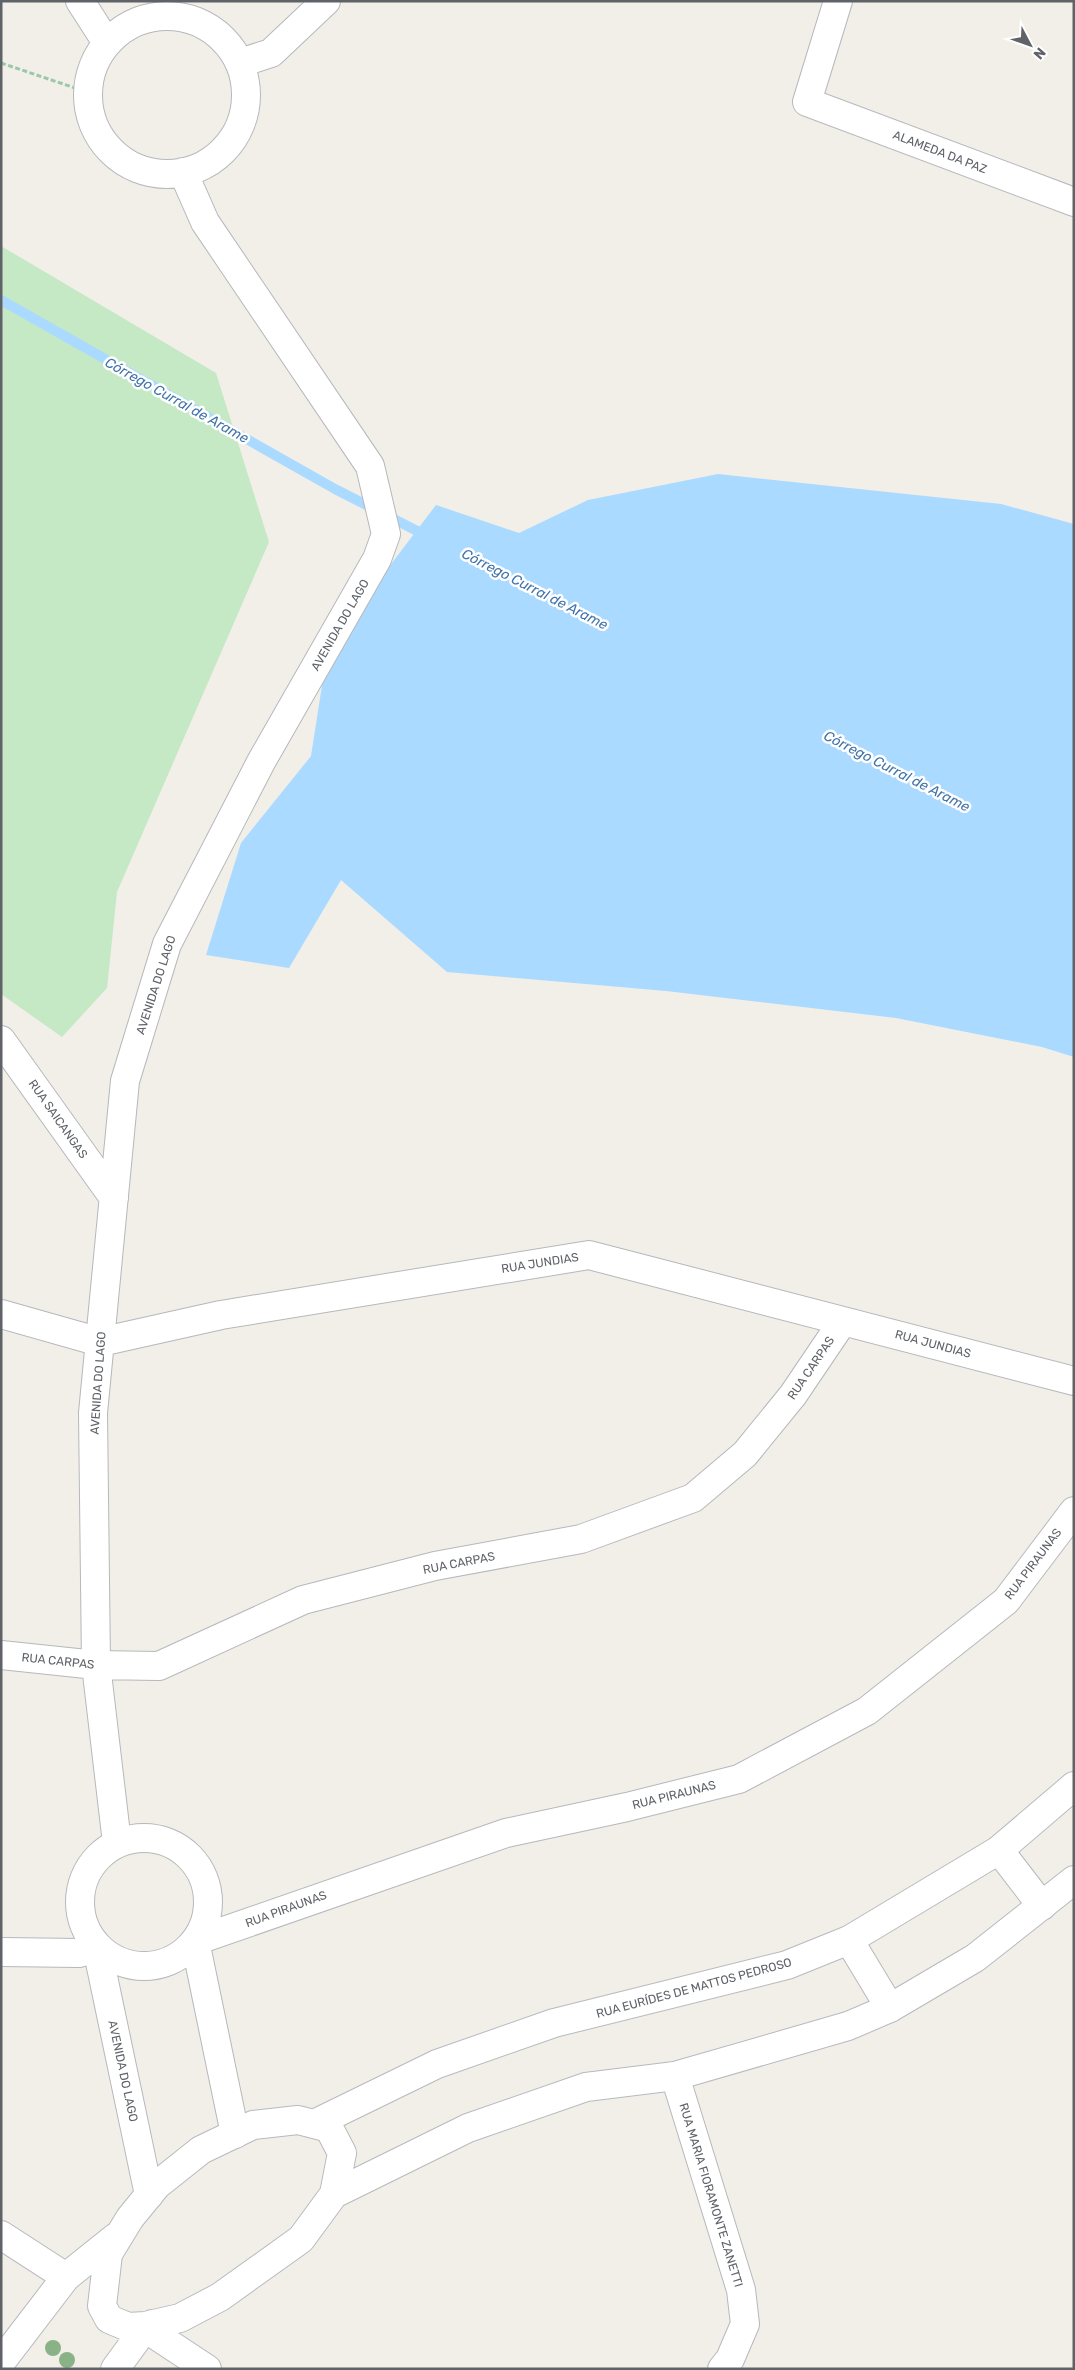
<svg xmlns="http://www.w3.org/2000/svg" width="1075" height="2370" viewBox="0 0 1075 2370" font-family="Rubik,sans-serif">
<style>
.green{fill:#c5e8c5}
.water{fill:#aadaff}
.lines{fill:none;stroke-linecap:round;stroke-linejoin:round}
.stream{stroke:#aadaff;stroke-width:10}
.street-casing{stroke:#b5b8bc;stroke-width:30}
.secondary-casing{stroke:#b6babf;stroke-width:30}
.path{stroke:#9cc7a9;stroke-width:3;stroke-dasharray:5 2.5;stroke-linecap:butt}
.street{stroke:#fff;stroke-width:28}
.secondary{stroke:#fff;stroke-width:28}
.tree{fill:#89b387}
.labels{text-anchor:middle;stroke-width:5;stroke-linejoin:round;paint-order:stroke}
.street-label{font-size:12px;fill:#5f6368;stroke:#fff}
.water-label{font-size:14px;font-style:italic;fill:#4174aa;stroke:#fff}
</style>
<rect width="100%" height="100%" fill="#f1efe8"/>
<path class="green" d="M1,246L216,373L269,542L117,892L107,988L62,1037L1,994Z"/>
<path class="water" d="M718,474L1001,504L1074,524V1057L1042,1047L896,1018L666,991L447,972L341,880L289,968L206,955L241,843L311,756L328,647L436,505L519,533L588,500Z"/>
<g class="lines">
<path class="stream" d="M1,300L335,489L429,537"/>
<g class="street-casing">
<path id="street" d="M80,1L107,43
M838,1L807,102L1074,202
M88 95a79 79 0 1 1 158 0a79 79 0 1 1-158 0Z
M240,63L271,53L326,1
M1,1040L114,1198
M1,1314L100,1342L221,1315L589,1255L1074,1381
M1,1655L96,1665L159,1666L303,1600L435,1566L581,1539L693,1498L745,1454L793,1395L843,1321
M80 1902a64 64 0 1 1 128 0a64 64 0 1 1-128 0Z
M117,1843L96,1665L93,1413L125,1081L167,944L261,762L377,559L386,534L370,466L205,222L183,172
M999,1850L1042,1906
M849,1940L890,2008
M1,1952L79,1953L97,1948L149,2195
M675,2076L741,2290L745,2324L730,2359L722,2369
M235,2134L195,1941L506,1833L627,1807L739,1779L867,1711L1006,1601L1074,1511
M1,2235L66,2277
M145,2328L207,2369"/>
</g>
<g class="secondary-casing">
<path id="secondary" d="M298,2120L329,2128L342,2153L334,2194L301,2239L220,2297L180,2318L145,2326L128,2327L109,2319L102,2306L108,2254L130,2218L157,2185L201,2150L253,2125Z
M314,2124L437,2064L554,2023L787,1965L849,1940L999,1850L1074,1786
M334,2194L468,2128L586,2087L675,2076L848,2026L890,2008L975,1958L1074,1880
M1,2362L66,2277L116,2237
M115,2369L145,2328L152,2324"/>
</g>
<path class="path" d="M1,63L87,92"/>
<use href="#street" class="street"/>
<use href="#secondary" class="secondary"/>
</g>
<g class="tree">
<circle cx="53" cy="2348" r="8"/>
<circle cx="67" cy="2360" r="8"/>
</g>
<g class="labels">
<g class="street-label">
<text transform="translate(940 152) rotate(21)" y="4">ALAMEDA DA PAZ</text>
<text transform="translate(340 625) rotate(-60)" y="4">AVENIDA DO LAGO</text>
<text transform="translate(156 985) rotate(-72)" y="4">AVENIDA DO LAGO</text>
<text transform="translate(58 1119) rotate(55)" y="4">RUA SAICANGAS</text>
<text transform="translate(540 1263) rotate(-9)" y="4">RUA JUNDIAS</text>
<text transform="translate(933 1344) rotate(15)" y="4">RUA JUNDIAS</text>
<text transform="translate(811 1368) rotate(-56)" y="4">RUA CARPAS</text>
<text transform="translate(98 1383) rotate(-86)" y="4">AVENIDA DO LAGO</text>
<text transform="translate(459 1563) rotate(-11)" y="4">RUA CARPAS</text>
<text transform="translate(1033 1564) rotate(-53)" y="4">RUA PIRAUNAS</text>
<text transform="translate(58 1661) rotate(6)" y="4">RUA CARPAS</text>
<text transform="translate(674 1795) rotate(-14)" y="4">RUA PIRAUNAS</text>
<text transform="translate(286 1909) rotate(-20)" y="4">RUA PIRAUNAS</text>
<text transform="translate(694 1988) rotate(-15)" y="4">RUA EURÍDES DE MATTOS PEDROSO</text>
<text transform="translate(123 2071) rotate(78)" y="4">AVENIDA DO LAGO</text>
<text transform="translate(711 2195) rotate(73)" y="4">RUA MARIA FIORAMONTE ZANETTI</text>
</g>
<g class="water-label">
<text transform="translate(177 400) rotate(29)" y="5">Córrego Curral de Arame</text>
<text transform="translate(535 589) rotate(27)" y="5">Córrego Curral de Arame</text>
<text transform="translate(897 771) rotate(27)" y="5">Córrego Curral de Arame</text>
</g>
</g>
<rect width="1075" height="2370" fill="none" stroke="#5f6368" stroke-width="5"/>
<g transform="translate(1030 45) rotate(131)" stroke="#ffffff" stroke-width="4" paint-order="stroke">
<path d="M0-4L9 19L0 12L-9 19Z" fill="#5f6368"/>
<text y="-8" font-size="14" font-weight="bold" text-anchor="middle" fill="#5f6368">N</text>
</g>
</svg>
